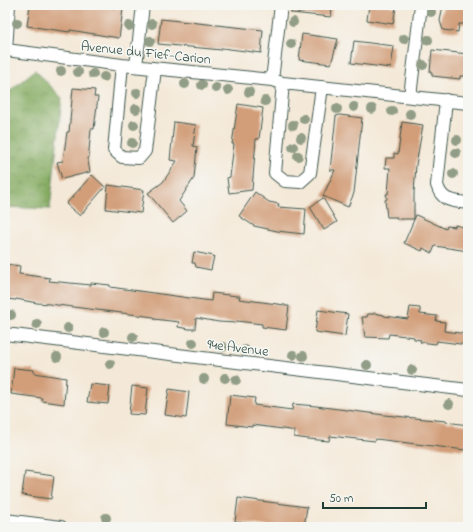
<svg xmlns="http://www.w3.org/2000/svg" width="473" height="532" viewBox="0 0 473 532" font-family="'Indie Flower',sans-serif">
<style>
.forest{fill:url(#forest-crowns);stroke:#52744a}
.building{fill:#d29e79}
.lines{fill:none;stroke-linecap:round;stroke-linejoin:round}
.street-casing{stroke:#3f574d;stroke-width:14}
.street{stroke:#fff;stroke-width:12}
.tree{fill:#919d86}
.labels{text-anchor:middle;stroke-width:3.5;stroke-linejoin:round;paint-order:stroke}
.street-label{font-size:14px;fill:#1f3d34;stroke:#f6f6f2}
</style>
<defs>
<pattern id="forest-crowns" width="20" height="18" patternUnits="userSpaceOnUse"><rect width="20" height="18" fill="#84aa60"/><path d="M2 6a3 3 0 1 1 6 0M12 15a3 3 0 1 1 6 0" fill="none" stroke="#6b8c50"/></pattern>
</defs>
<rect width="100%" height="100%" fill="#f6f6f2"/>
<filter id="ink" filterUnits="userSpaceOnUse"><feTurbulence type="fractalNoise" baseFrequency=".025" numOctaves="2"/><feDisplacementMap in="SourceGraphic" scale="8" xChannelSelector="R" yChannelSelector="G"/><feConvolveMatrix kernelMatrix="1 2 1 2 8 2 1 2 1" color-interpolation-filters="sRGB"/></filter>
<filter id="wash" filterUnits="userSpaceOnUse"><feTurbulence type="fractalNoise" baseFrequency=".012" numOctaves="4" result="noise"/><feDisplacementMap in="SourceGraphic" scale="16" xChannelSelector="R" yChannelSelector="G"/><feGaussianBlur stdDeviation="0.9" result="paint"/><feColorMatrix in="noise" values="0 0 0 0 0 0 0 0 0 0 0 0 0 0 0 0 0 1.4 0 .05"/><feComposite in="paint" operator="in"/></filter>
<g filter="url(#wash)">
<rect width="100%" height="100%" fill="#f4e9d8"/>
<path class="forest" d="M35,70L62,98L50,209L5,207V95Z"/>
<g id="blocks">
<path class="building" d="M30,5H90L123,9L119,38L70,30V32L27,26Z
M291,5H332L331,17L291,13Z
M369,5H390V6L396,7L393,24L367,20Z
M443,5L467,8L465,24H459L458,32L443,30L440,21Z
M161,19L263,30L261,53L222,48V50L158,44Z
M302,34L338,39L331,64L299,60Z
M354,41L394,46L391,68L351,63Z
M432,50L468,54V76H460V79L432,76V72H430Z
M73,88L95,90L94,97H98L94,129H91L88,161L90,172L62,179L57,162L63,161L67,132H69Z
M238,104L263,108L259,139H256L252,190L229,193L227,178L230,177L234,144H232Z
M340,115L362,118L354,193L348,207L323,196L335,170H330L336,116Z
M174,122L196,125L193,146L197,147L194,178L179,201L187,211L173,223L148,193L163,182L177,161L170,160Z
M402,122L423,125L416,165L414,193V219H396L397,217H387L385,200L387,199L386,194H388L390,168H385L386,158H394V153L398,154Z
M92,175L105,187L80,216L66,204Z
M108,185L144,190L141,213L106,209Z
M255,192L269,202L279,204L278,207L306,209L304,234L277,231L254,226L239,216Z
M323,198L337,222L324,230L310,207Z
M416,215L446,229L447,226L455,227V225L468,228V251L435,246L432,253L423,248L422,251L404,243Z
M194,252L214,256L211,270L196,267L195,263H192Z
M5,264L20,266L19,274L50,278L49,281L91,285V283L110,285V287L211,301L212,293L237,296H240L239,299L285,305V306H289L286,330L262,327V324L237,321L236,323L219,322L196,318L195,329H189L178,327L179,322L154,319V317L49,304L37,303L16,299V300L5,299Z
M410,307L420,308V314L437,316L436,321L445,322L444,331L468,334V345L437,341L436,344L420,342L421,340L414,339V337L389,334L388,338L365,337L362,317H367L368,314H374V313L384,315V316L408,319Z
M318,310L348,314L345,336L315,332Z
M14,368L34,370V373L66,378L64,404L42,401V398L11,394Z
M90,384L110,386L108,404L87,402Z
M132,386L148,388L145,415L129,414Z
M169,389L189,392L186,418L165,415Z
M230,395L255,398L254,405L292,410L293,404L316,406L384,415L446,421V422L468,425L465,450L376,439L375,441L330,436L329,441L308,439L294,437V431L290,430L252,425V427L227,424Z
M25,472L54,476L51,499L22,495Z
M238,498L307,507L304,527H272L235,522Z"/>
</g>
</g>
<g filter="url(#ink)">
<use href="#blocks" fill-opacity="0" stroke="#3f574d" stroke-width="1"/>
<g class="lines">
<g class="street-casing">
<path id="street" d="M9,5L6,50L122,65L272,80L283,83L468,103
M122,65L114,150L122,157L139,158L145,151L155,69
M136,66L143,5
M272,80L281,5
M283,83L275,173L285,181L300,182L310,173L322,87
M410,96L421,5
M446,100L437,185C442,202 453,201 468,203
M5,334L468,390
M5,520L61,527"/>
</g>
<use href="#street" class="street"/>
</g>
<g class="tree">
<circle cx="431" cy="12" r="5"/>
<circle cx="293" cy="22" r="5"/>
<circle cx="17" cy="23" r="5"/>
<circle cx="152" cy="24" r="5"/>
<circle cx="129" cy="26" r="5"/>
<circle cx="404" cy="39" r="5"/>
<circle cx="428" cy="40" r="5"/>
<circle cx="150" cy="41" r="5"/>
<circle cx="291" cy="44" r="5"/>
<circle cx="423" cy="65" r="5"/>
<circle cx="61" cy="71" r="5"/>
<circle cx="78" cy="72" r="5"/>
<circle cx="93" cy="74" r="5"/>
<circle cx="104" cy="77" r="5"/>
<circle cx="185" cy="84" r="5"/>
<circle cx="202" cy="85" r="5"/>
<circle cx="216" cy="88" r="5"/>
<circle cx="228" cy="90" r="5"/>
<circle cx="249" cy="92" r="5"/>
<circle cx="137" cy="93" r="5"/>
<circle cx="265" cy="101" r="5"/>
<circle cx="354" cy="107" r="5"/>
<circle cx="136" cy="109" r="5"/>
<circle cx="337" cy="109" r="5"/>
<circle cx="372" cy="109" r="5"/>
<circle cx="392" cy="111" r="5"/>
<circle cx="410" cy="114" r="5"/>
<circle cx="304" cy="119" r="5"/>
<circle cx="134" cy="125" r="5"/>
<circle cx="293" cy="125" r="5"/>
<circle cx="301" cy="138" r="5"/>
<circle cx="457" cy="140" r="5"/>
<circle cx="132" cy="143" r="5"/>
<circle cx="293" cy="147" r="5"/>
<circle cx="456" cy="153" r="5"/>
<circle cx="298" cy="156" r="5"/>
<circle cx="453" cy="174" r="5"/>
<circle cx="11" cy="315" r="5"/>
<circle cx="37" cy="324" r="5"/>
<circle cx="68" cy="328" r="5"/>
<circle cx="104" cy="332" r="5"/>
<circle cx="133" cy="337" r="5"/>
<circle cx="193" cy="343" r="5"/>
<circle cx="223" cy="347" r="5"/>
<circle cx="245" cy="350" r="5"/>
<circle cx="293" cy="355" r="5"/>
<circle cx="303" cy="356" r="5"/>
<circle cx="57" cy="357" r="5"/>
<circle cx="110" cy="364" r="5"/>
<circle cx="367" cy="365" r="5"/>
<circle cx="412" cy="370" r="5"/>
<circle cx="225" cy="378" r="5"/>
<circle cx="204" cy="379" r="5"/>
<circle cx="236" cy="380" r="5"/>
<circle cx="449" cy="404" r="5"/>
<circle cx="106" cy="518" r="5"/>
</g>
</g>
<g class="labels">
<g class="street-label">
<text transform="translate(146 52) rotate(6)" y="5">Avenue du Fief-Carion</text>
<text transform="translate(238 347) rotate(7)" y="5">94e Avenue</text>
</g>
</g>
<rect width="473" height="532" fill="none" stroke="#f6f6f2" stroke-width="20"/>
<path d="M323 502v6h103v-6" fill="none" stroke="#1f3d34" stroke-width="2"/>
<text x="329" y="502" font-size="12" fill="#1f3d34" stroke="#f6f6f2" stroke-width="3" paint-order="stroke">50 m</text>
</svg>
